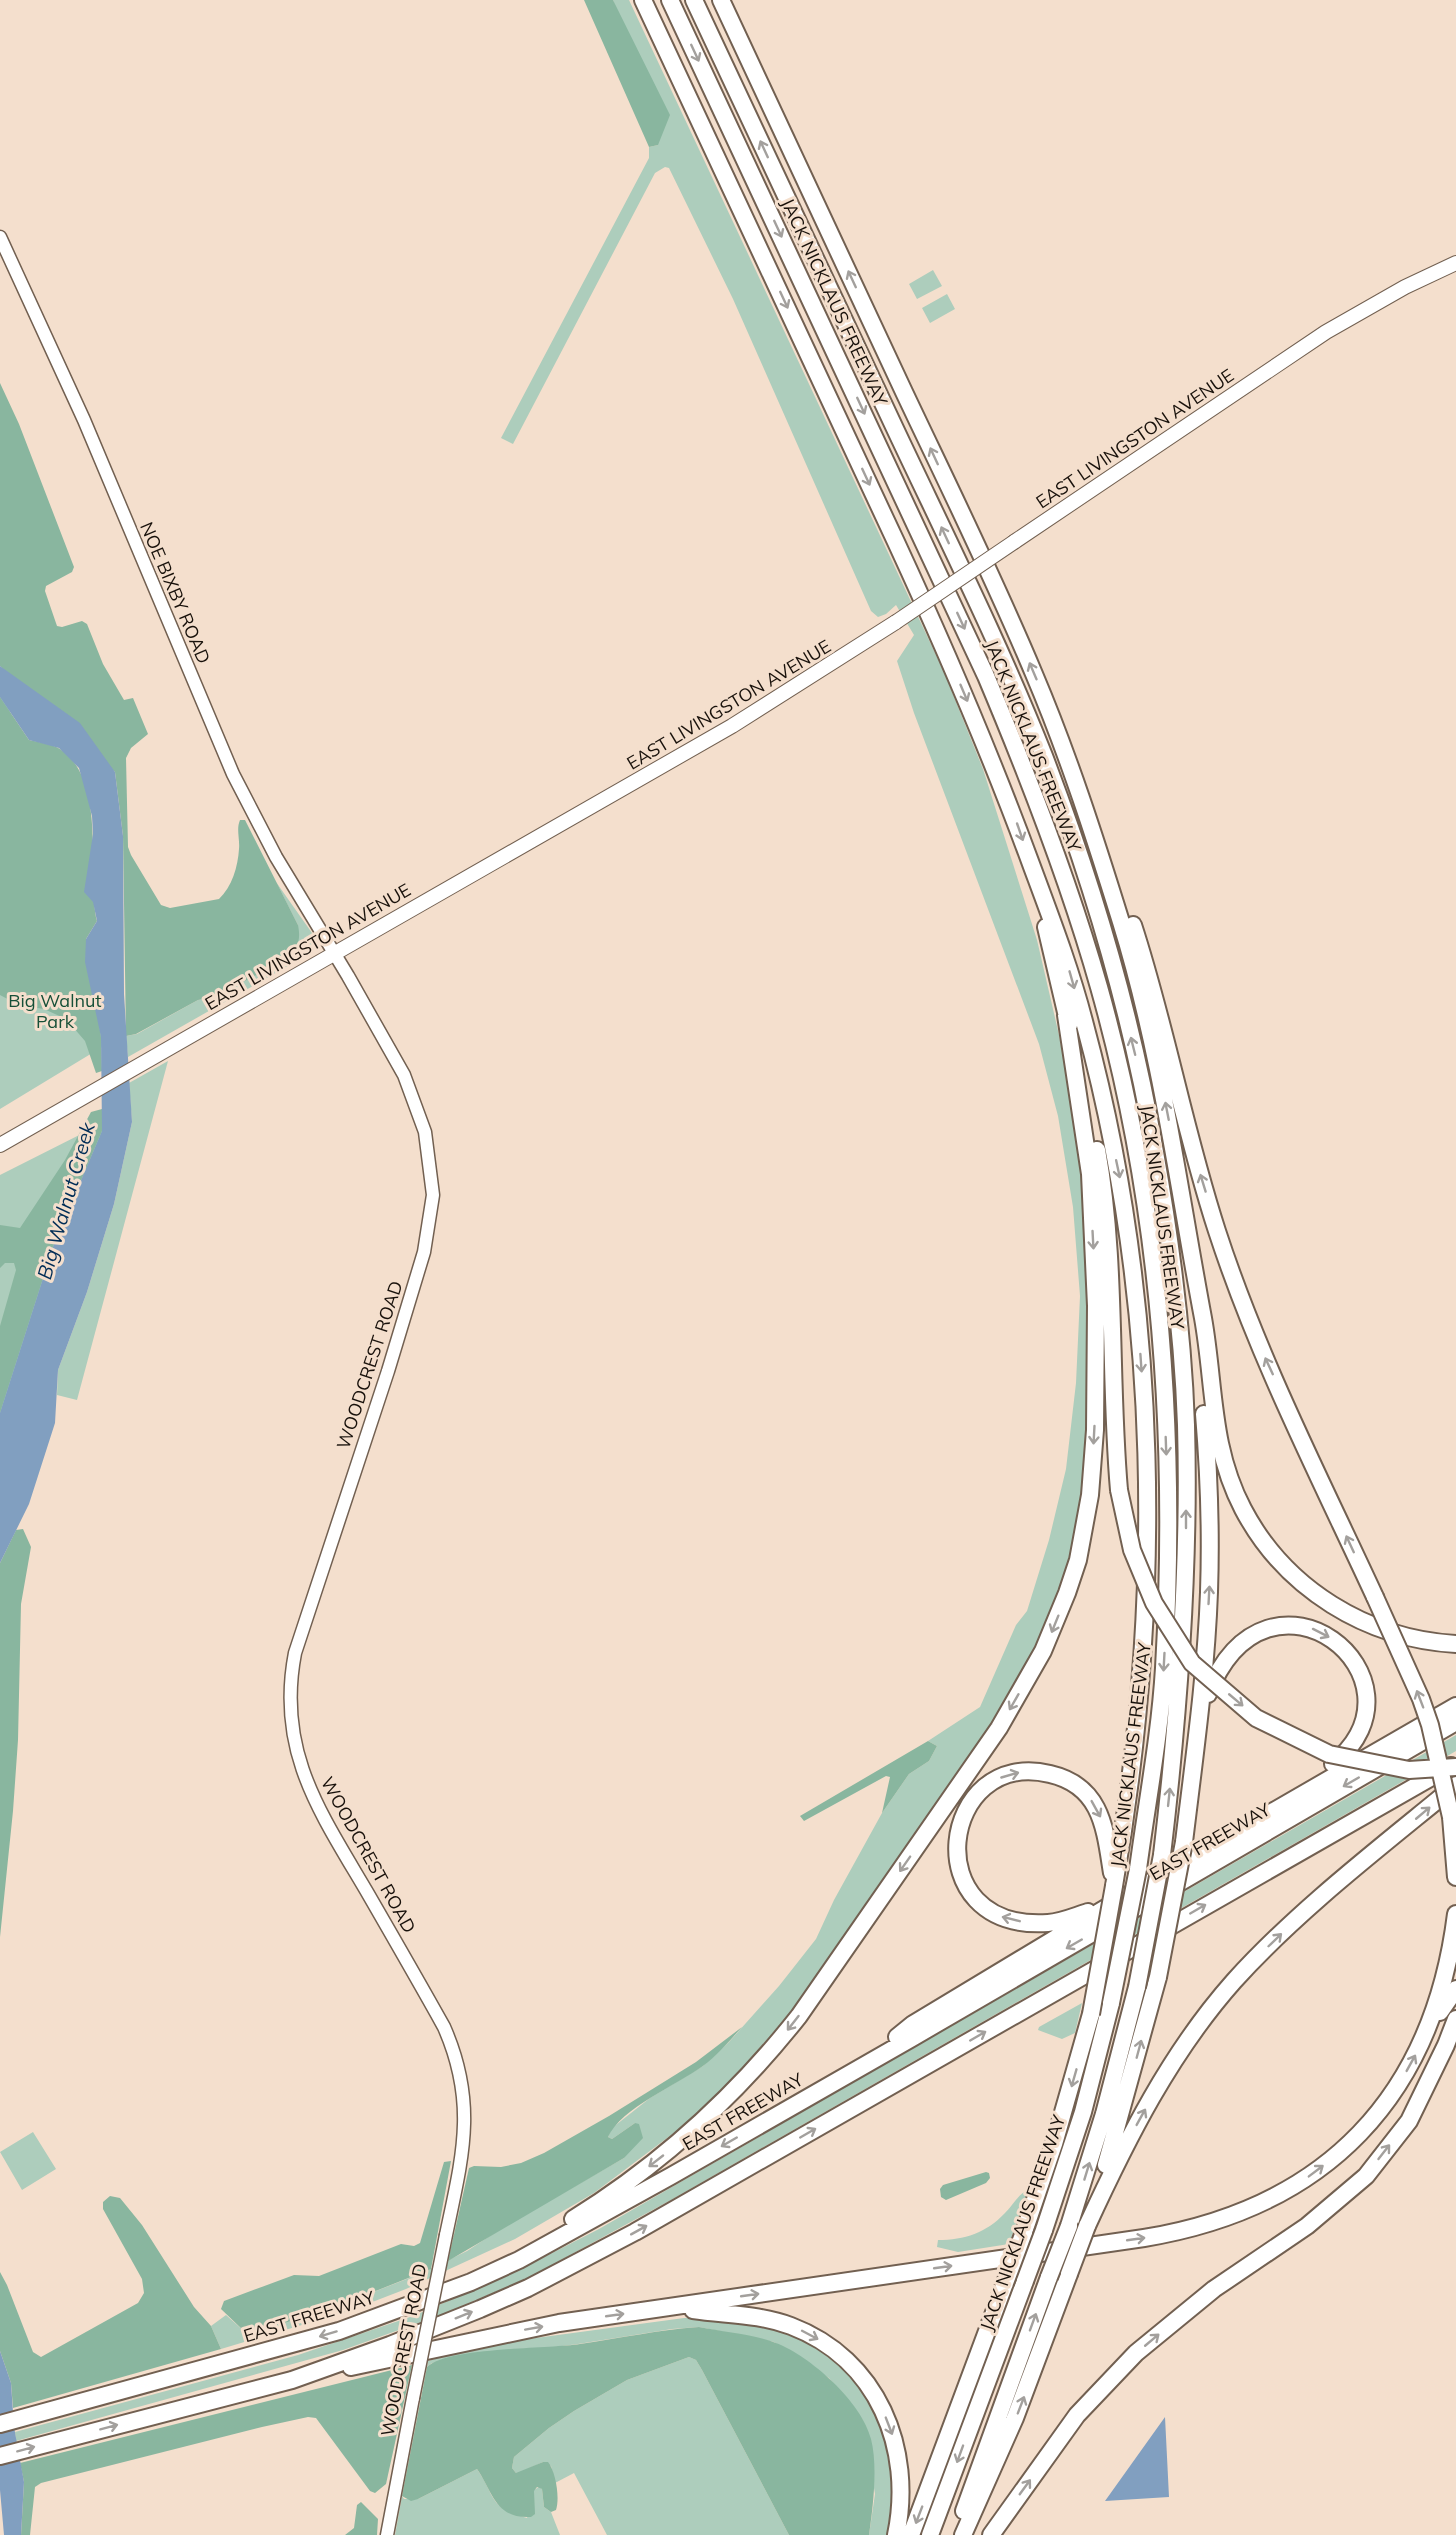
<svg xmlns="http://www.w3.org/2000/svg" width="1456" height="2535" viewBox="0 0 1456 2535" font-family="Mulish,sans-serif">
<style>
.green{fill:#adcdbc}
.forest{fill:#89b69f}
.water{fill:#819fc0}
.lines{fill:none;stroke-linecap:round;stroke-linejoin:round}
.tertiary-casing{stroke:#726051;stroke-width:15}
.secondary-casing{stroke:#726051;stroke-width:16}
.motorway-casing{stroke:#726051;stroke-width:20}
.tertiary{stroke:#fff;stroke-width:12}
.secondary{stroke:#fff;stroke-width:14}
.motorway{stroke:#fff;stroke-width:16}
.tertiary-bridge-casing{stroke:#726051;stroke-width:15;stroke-linecap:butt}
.secondary-bridge-casing{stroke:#726051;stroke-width:16;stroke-linecap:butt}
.motorway-bridge-casing{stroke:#726051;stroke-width:20;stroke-linecap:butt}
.tertiary-bridge{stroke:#fff;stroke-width:12}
.secondary-bridge{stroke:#fff;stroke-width:14}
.motorway-bridge{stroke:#fff;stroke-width:16}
.oneway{stroke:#a3a09d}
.labels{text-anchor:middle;stroke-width:6;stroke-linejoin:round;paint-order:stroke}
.street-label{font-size:18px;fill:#18110b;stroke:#f4dfcd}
.park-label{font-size:18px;fill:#164f37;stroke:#f4dfcd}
.water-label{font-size:20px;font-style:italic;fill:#002d56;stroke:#f4dfcd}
</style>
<rect width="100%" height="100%" fill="#f4dfcd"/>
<path class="green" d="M613,0H629L944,672L983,769L1037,940L1059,1035L1074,1119L1082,1185L1088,1280L1090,1447L1070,1577L1016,1693L798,2004L738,2073L683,2126L594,2193L515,2239L406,2289L349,2311L221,2349L211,2326L226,2315L244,2331L264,2330L348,2302L422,2273L467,2251L502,2228L624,2158L635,2123L612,2139L608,2137L612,2128L650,2098L703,2066L729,2042L779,1986L816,1939L834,1900L882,1813L909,1774L929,1761L937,1746L928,1741L980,1707L1016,1625L1027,1611L1049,1540L1066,1469L1076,1383L1080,1296L1073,1207L1058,1116L1039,1044L914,713L897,661L914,635L896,605L886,614L878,617L871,611L733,299L669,168L665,167L655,173L513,444L501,438L649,158V147L658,145Z
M933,270L942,286L917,299L909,284Z
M947,294L955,309L930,323L922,308Z
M0,680L112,1041L0,1109Z
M276,882L312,933C316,942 316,947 309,954L128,1057L126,1036L137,1034L198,1000L215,997L298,925Z
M168,1061L77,1400L57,1395L58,1370L87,1292L114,1204L132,1122L129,1083Z
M111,1119L0,1482V1175Z
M1456,1735V1751L671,2200L528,2278L438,2316L343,2350L16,2441L15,2432L298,2355L413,2316L511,2274L599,2229Z
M1082,2003L1075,2033L1062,2039L1038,2030L1039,2027Z
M33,2132L56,2169L22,2190L0,2152Z
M1024,2192L1027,2194L1009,2244L958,2252L937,2247L938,2240C965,2240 986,2233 1005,2213C1012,2206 1017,2197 1024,2192Z
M712,2316L796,2333L840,2362L874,2404L895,2466L891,2535H869L875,2494L862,2419L829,2378L774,2342L699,2327L672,2329L578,2344L432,2363L427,2367L428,2361L484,2345L684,2318Z
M689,2357L696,2360L702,2370L789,2535H607L574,2473L555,2483L551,2466L543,2462L519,2473H516L512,2468L514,2457L549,2428L574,2411L627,2380Z
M477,2469C497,2499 488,2507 527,2518L534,2490L539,2487L542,2489L544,2507L551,2512L560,2535H395L402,2496L404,2499H418Z"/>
<path class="forest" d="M584,0H613L670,115L658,145L649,147Z
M0,383L19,424L74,567L72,572L46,586L45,591L57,626L62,627L82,621L87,624L103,664L124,700L133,698L148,734L131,748L126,758L128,847L131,855L161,905L170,908L219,899C232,887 238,866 239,849C240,839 236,829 240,820H245L298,925C301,940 298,947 288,958L215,997L198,1000L136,1034L126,1036L123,836L115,772L0,666Z
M0,697L29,740C38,742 52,744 60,749C108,781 86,872 97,921L86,939L101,1037L102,1071L96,1073L85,1041L66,1019L44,1009L19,1005L0,995Z
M102,1109V1131L54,1244L0,1413V1326L16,1270L14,1263H5L0,1268V1225L20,1228L65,1160L91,1112Z
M23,1529L31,1547L21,1604L18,1740L13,1811L0,1937V1998V1563L16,1530Z
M928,1741L937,1746L929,1761L909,1774L882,1813L890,1777L886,1776L804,1821L800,1816Z
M742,2027C730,2040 718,2055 703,2066C677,2085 621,2108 608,2137L612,2139L635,2123L639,2124L643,2138L624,2158L448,2261L469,2168L474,2166L501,2167L521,2163L544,2153L609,2116L696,2062Z
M451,2161L431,2269L348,2302L264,2330L244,2331L221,2309L224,2301L294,2275L319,2276L401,2244L414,2246L420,2243L444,2162Z
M986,2172L989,2173L990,2178L986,2183L946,2200L941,2197L940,2189L943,2185Z
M110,2196L120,2198L142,2225L194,2307L211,2326L221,2349L13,2408L11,2383L0,2351V2272L7,2285L33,2352L41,2357L138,2303L144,2293L142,2279L103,2209V2202Z
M699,2327C724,2332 752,2334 776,2343C810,2356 862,2402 871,2439C878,2466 873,2507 869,2535H789L702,2370L696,2360L689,2357L627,2380L574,2411L549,2428L514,2457L512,2468L516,2473L543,2462H548C556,2472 560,2498 556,2510L551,2512L544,2507L542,2489L537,2487L534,2491L535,2514L531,2517C495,2519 493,2492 477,2469L418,2499L411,2501L402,2496L427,2367C449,2347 547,2349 580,2344C620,2338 659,2330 699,2327Z
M412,2365L386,2484L375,2493L370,2491L316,2418L308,2417L262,2427L41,2483L35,2487L30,2535H21L24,2482L20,2463Z
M361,2502L378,2519L377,2535H345L354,2528L357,2505Z"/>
<path class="water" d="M0,666L80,723L115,772L123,836L124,994L132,1122L114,1204L87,1292L58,1370L55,1423L29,1504L0,1563V1413L54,1244L102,1131L101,1037L85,962L86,939L97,921L93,902L84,892L93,834L92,816L79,768L59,748L29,740L0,697Z
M0,2351L11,2383L14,2427L24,2482L21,2535H4L0,2490Z
M1165,2417L1169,2497L1105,2501Z"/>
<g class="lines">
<g class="tertiary-casing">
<path id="tertiary" d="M0,237L84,420L233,774L276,857L348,976L404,1075L425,1132L433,1195L424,1252L388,1371L295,1653C276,1751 320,1812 367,1892C393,1937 419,1982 444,2027C478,2104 462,2158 446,2235
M387,2535L413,2398"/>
</g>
<g class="secondary-casing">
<path id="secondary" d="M1014,542L1326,332L1405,287L1456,263
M0,1145L732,726L896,622"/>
</g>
<g class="motorway-casing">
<path id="motorway" d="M643,0C727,181 813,361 896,542C945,648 991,755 1031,864C1051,918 1071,970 1085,1025C1160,1303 1164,1602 1114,1886
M670,0L986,676C1029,778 1069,881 1099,987C1161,1207 1177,1441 1164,1668C1160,1735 1147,1802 1138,1869
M694,0C762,145 830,290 898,435C948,541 1001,647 1044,756C1093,884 1132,1017 1155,1152C1171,1242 1183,1334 1186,1425C1190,1569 1179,1712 1162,1855
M721,0C782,130 843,261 904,392C948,485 994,578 1034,674C1068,754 1095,838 1121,922C1161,1051 1178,1185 1203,1318C1215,1385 1210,1446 1243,1509C1285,1589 1367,1639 1456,1644
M1133,925C1166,1026 1184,1130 1217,1231C1258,1357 1319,1476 1375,1597
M1046,927L1069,1025
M1097,1150C1117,1262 1109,1376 1119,1490
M1208,1694C1268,1542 1438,1678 1333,1764
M1451,1817L1456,1877
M1184,1842C1194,1759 1206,1676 1209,1592C1211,1533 1209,1473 1204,1414
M1088,1912C1075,1916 1062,1922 1048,1923C914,1932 940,1747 1050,1774C1102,1786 1105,1829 1112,1873
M1440,2012L1456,1989
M897,2037L913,2024L1109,1906L1456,1706
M1106,2165L1158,1977
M573,2219C660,2165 735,2097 799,2016L999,1728L1043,1651L1067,1593L1078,1560L1090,1495L1095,1430L1096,1306L1090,1174L1066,1015
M1069,2226L1104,2114L1137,1987
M1087,2226C1127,2139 1170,2053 1234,1981C1298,1910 1382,1846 1456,1785
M1044,2230L1083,2112L1111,2003
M1024,2232L1054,2144L1091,2014
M693,2310C727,2315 759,2314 791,2326C878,2359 914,2449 896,2535
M351,2367L559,2323L1144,2238C1326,2208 1433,2097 1456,1914
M0,2424L339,2331L471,2282L519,2260L671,2176L912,2038L1456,1722
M0,2456L292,2380L390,2345L480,2309L528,2288L635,2232L1451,1766
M964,2511L1049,2277
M911,2535L1005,2283
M930,2535L1025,2281
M963,2535L1015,2418L1069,2274
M991,2535L1077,2415L1136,2353L1214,2289L1307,2226L1366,2176L1409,2121L1446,2045L1456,2019"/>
</g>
<use href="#tertiary" class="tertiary"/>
<use href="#secondary" class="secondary"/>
<use href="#motorway" class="motorway"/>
<g class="tertiary-bridge-casing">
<path id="tertiary-bridge" d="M413,2398L446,2235"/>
</g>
<g class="secondary-bridge-casing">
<path id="secondary-bridge" d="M896,622L1014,542"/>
</g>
<g class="motorway-bridge-casing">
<path id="motorway-bridge" d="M1119,1490L1132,1550L1154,1603L1192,1663L1256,1718L1329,1754L1409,1770L1456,1767
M1375,1597L1421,1699L1430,1725L1451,1817
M1158,1977L1184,1842
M1137,1987L1162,1855
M1111,2003L1138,1869
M1091,2014L1114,1886
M1069,2274L1087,2226
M1049,2277L1069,2226
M1025,2281L1044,2230
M1005,2283L1024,2232"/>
</g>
<use href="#tertiary-bridge" class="tertiary-bridge"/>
<use href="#secondary-bridge" class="secondary-bridge"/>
<use href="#motorway-bridge" class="motorway-bridge"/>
</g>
<defs><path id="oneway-shaft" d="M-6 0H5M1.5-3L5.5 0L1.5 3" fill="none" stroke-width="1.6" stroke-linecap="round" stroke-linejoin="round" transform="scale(1.5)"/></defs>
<g class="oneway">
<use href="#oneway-shaft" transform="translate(695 53) rotate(65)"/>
<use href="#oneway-shaft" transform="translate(764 149) rotate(-115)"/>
<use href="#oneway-shaft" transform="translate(778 229) rotate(65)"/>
<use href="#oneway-shaft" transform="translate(852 279) rotate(-115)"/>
<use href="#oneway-shaft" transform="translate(784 300) rotate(65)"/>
<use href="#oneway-shaft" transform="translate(861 406) rotate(65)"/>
<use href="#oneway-shaft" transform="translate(934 456) rotate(-115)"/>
<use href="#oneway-shaft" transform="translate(866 477) rotate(65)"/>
<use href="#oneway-shaft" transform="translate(945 535) rotate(-115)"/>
<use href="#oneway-shaft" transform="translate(961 621) rotate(65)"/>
<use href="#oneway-shaft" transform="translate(1033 671) rotate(-113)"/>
<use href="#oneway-shaft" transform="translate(964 693) rotate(67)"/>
<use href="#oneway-shaft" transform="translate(1020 832) rotate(71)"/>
<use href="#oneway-shaft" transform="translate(1072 980) rotate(74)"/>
<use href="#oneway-shaft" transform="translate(1133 1046) rotate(-104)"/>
<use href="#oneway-shaft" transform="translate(1167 1111) rotate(-101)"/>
<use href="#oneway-shaft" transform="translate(1118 1169) rotate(78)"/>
<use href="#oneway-shaft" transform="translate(1203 1183) rotate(-107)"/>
<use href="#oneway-shaft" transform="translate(1093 1240) rotate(87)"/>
<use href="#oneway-shaft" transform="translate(1141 1363) rotate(86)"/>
<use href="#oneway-shaft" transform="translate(1269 1366) rotate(-115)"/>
<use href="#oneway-shaft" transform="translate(1094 1435) rotate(93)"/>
<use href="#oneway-shaft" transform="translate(1166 1446) rotate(88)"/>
<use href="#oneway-shaft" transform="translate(1186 1519) rotate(-90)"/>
<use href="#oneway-shaft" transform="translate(1350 1544) rotate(-115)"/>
<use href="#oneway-shaft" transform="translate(1209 1595) rotate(-87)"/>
<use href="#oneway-shaft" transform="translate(1055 1624) rotate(112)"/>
<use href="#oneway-shaft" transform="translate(1321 1633) rotate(27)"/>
<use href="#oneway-shaft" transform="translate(1164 1662) rotate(93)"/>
<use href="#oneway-shaft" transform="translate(1420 1699) rotate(-111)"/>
<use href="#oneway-shaft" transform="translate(1236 1700) rotate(40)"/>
<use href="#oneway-shaft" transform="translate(1014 1702) rotate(120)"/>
<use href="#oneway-shaft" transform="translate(1010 1775) rotate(-16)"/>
<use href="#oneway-shaft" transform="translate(1351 1782) rotate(150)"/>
<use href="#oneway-shaft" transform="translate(1169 1797) rotate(-84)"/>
<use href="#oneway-shaft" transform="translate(1096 1809) rotate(61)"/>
<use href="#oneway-shaft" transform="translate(1423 1813) rotate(-40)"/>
<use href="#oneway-shaft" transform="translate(905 1864) rotate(125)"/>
<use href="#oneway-shaft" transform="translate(1198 1909) rotate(-30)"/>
<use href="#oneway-shaft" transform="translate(1011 1919) rotate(-166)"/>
<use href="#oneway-shaft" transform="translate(1275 1940) rotate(-44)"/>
<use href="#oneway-shaft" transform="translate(1074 1944) rotate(150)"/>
<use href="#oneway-shaft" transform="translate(793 2023) rotate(128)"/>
<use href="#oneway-shaft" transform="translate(978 2036) rotate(-30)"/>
<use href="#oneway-shaft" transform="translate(1139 2049) rotate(-75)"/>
<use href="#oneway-shaft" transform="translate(1411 2063) rotate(-61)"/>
<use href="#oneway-shaft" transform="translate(1074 2078) rotate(106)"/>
<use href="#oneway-shaft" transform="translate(1141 2117) rotate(-61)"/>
<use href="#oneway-shaft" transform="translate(808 2133) rotate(-30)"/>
<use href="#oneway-shaft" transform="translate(729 2142) rotate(150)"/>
<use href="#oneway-shaft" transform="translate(1384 2152) rotate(-52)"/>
<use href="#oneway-shaft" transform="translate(656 2161) rotate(142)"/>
<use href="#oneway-shaft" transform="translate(1087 2171) rotate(-73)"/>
<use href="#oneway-shaft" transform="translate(1316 2171) rotate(-37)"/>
<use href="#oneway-shaft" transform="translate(639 2230) rotate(-29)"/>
<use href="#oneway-shaft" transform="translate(1136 2239) rotate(-8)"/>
<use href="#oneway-shaft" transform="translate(943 2267) rotate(-8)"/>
<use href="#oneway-shaft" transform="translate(750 2295) rotate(-8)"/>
<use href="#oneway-shaft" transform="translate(464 2315) rotate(-22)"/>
<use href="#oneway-shaft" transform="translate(615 2315) rotate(-8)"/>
<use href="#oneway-shaft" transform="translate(1033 2322) rotate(-70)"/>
<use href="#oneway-shaft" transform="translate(534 2328) rotate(-10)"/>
<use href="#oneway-shaft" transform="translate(328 2334) rotate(163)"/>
<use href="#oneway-shaft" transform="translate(810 2335) rotate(28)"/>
<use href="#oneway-shaft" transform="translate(1152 2340) rotate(-40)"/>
<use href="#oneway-shaft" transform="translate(1021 2405) rotate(-69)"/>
<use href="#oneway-shaft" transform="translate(889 2426) rotate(69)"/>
<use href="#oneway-shaft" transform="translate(109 2427) rotate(-15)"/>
<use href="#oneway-shaft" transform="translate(26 2449) rotate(-15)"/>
<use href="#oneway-shaft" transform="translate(960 2454) rotate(110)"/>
<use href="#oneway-shaft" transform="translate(1025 2487) rotate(-54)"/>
<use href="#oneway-shaft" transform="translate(919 2515) rotate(111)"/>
</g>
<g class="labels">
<g class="street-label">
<text transform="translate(834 302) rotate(65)" y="6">JACK NICKLAUS FREEWAY</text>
<text transform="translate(1135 439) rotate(-34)" y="6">EAST LIVINGSTON AVENUE</text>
<text transform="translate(175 593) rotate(67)" y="6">NOE BIXBY ROAD</text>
<text transform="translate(729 705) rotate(-31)" y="6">EAST LIVINGSTON AVENUE</text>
<text transform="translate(1033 746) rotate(68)" y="6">JACK NICKLAUS FREEWAY</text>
<text transform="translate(308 947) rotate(-30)" y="6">EAST LIVINGSTON AVENUE</text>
<text transform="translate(1162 1217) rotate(82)" y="6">JACK NICKLAUS FREEWAY</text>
<text transform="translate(370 1365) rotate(-72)" y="6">WOODCREST ROAD</text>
<text transform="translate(1131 1755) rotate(-83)" y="6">JACK NICKLAUS FREEWAY</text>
<text transform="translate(1210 1842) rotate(-30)" y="6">EAST FREEWAY</text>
<text transform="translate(368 1855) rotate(61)" y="6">WOODCREST ROAD</text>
<text transform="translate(743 2112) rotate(-30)" y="6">EAST FREEWAY</text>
<text transform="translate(1023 2223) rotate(-71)" y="6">JACK NICKLAUS FREEWAY</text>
<text transform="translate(309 2317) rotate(-17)" y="6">EAST FREEWAY</text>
<text transform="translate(404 2350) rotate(-79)" y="6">WOODCREST ROAD</text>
</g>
<g class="park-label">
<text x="55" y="1007">Big Walnut<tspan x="55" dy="21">Park</tspan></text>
</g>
<g class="water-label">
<text transform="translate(66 1201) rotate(-74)" y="7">Big Walnut Creek</text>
</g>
</g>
</svg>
